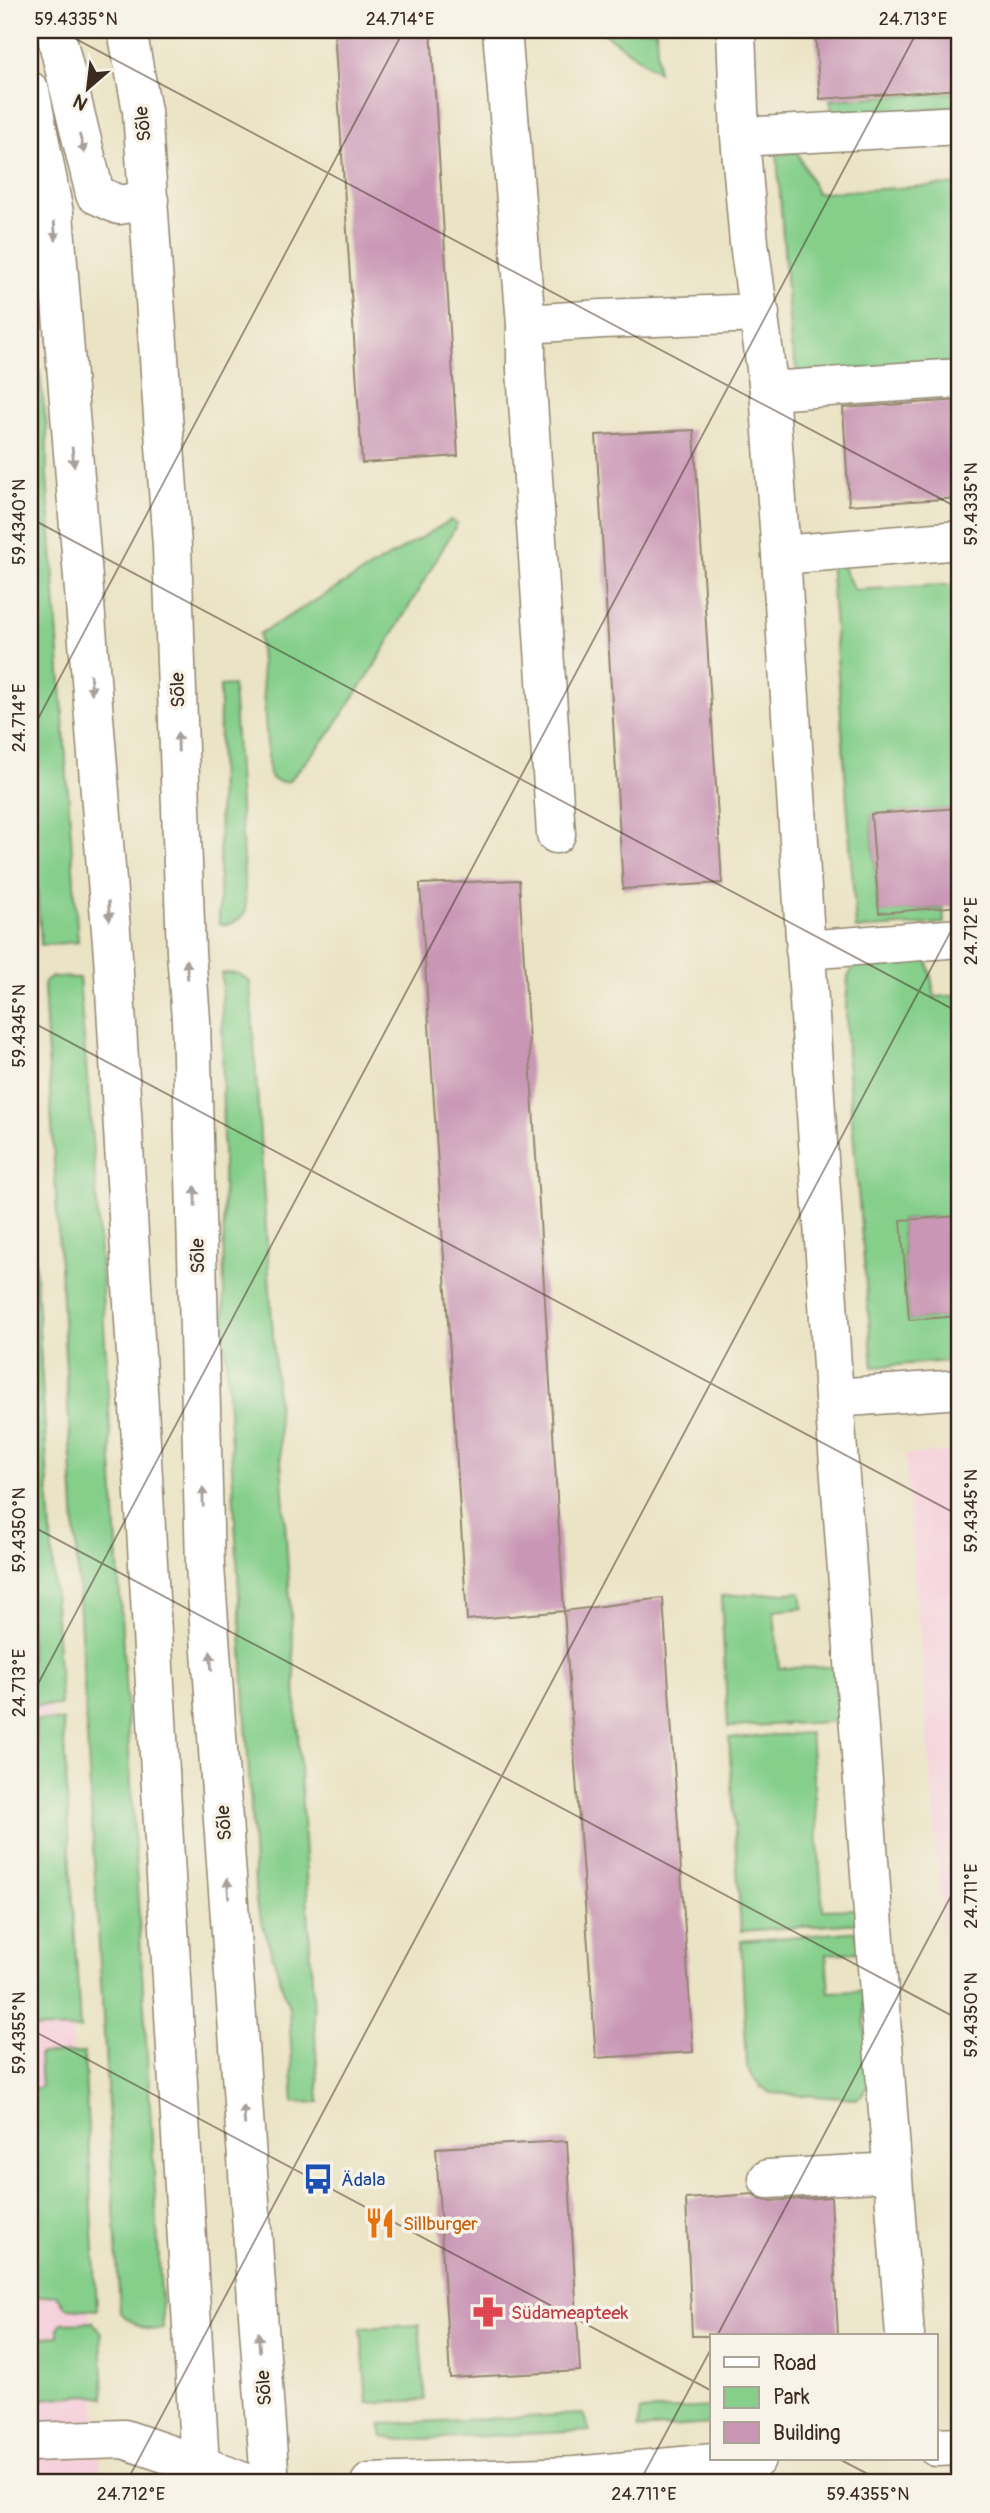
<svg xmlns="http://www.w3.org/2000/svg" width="990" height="2513" viewBox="0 0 990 2513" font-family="Pangolin,sans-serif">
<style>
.built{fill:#f5cfdb}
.green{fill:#85cf8b;stroke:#607c54;stroke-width:2}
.building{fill:#c997b5}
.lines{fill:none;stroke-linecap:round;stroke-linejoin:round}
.minor-casing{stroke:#928671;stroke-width:41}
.major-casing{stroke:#928671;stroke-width:41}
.minor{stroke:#fff;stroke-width:38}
.major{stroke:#fff;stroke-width:38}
.oneway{fill:#a79f9a}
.ticks{fill:none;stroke:#3b2a1e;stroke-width:2;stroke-opacity:0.45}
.labels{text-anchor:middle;stroke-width:7;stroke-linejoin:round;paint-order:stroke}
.street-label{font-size:19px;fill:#3b2a1e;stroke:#f7f3e8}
.transit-label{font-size:19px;fill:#164399;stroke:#f7f3e8;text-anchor:start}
.food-label{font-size:19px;fill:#c56008;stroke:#f7f3e8;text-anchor:start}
.health-label{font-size:19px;fill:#be3a42;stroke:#f7f3e8;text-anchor:start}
.neatline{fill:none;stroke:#3b2a1e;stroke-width:2.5}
.ticks-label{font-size:18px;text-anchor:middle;fill:#3b2a1e}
</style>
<rect width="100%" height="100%" fill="#f7f3e8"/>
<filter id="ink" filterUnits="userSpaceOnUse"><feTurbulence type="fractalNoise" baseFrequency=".0143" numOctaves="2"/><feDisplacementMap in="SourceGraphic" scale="14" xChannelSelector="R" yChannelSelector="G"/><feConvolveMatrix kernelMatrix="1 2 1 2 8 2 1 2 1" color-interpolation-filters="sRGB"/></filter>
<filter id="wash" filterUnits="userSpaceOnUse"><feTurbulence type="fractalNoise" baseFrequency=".00686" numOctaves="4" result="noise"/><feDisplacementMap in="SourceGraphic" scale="28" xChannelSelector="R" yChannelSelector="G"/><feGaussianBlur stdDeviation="1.57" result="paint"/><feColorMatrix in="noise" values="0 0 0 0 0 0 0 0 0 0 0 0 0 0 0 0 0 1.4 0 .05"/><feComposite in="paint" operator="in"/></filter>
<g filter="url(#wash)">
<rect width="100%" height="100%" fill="#eae3c4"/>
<path class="built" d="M30,1379L44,1608L101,2483H30Z
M960,1451V2137L905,1455Z"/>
<path class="green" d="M599,30H656L658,72Z
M960,92V107L833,116L830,100Z
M797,152L817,193L960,184V363L798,373L791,346L777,155Z
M30,297L47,429V474L78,942L41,945L30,771Z
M451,520L457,524L372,670L330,733L289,781C280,783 275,782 269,775L259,634Z
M830,559H839L854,590L960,584V808L871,815L879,912L943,908L944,923L856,929Z
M233,685L246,911C238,922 232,926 219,924L220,686Z
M862,956L927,957L935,997L960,995V1216L901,1220L909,1320L960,1316V1360L873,1367L847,1061L846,1008L848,976Z
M222,973L240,974L250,982L293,1646L319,2102L294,2103L289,2008L256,1903L224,1319Z
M52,977L79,978L96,1189L163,2328C146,2334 134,2323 120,2313L44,987L45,982Z
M30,1175L61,1705L30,1706Z
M801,1592L803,1608L774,1611L779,1668L842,1667L847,1721L728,1727L721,1596Z
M35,1720L63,1721L80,2029L30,2028V1748L37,1744Z
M810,1733L823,1910L858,1909L860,1923L741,1931L729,1738Z
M860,1931L861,1952L826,1954L829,1992L863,1991L868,2086L863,2095L856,2099L771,2093L761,2087L747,2068L741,1941Z
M84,2053L97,2310L66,2308L57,2295L30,2298V2089L41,2087L39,2054Z
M93,2322L101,2333L104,2398L86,2395L30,2400V2338L58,2336V2328L62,2323Z
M419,2325L425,2400L367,2403L361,2328Z
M712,2407V2424L638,2429L640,2411Z
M583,2414L590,2431L402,2440L383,2437L380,2424Z
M960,2478V2483H860Z"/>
<g id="blocks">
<path class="building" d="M334,30H431L458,456L362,463Z
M815,30H960V89L820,99Z
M960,400V498L849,505L843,408Z
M694,430L722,883L623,889L596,435Z
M960,808V906L879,913L871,814Z
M519,880L564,1611L467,1620L420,884Z
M960,1216V1316L909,1320L901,1220Z
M663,1598L693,2052L596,2058L564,1611Z
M567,2141L580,2371L450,2378L436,2148Z
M753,2194L759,2199L769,2201L831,2197L838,2336H692L686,2199Z"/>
</g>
</g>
<g filter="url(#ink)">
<use href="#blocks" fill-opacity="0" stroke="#928671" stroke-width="2"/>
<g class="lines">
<g class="minor-casing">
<path id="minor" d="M502,30L526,324V370L556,834
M736,30L740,137L749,243L769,391L781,555L834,1398L905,2336
M740,137L960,125
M526,324L602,319L760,313
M769,391L960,378
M781,555L960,540
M805,950L960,938
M834,1398L960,1389
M768,2179L893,2172
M30,2442L124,2439L200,2465L246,2483
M936,2447L960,2446
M370,2483L575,2476L756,2459"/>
</g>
<g class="major-casing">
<path id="major" d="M55,30L95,194L119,205L149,200
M127,30L142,111L172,547L186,952L191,1020L205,1566L270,2483
M30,91L54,213L113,956L201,2483"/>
</g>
<use href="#minor" class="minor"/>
<use href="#major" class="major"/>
</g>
<defs><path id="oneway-solid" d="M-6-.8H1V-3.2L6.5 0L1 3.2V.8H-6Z" transform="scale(1.75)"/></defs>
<g class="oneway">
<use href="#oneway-solid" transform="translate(82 144) rotate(75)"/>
<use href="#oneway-solid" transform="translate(55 231) rotate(85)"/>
<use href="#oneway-solid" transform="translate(73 457) rotate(85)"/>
<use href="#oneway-solid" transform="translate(91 684) rotate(85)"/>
<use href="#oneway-solid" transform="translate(178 742) rotate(-92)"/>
<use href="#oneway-solid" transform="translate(109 911) rotate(86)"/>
<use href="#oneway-solid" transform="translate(187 969) rotate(-94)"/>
<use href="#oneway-solid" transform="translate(195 1196) rotate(-91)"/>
<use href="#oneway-solid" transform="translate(203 1497) rotate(-91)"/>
<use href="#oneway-solid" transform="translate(211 1661) rotate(-94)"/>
<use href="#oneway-solid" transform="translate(228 1888) rotate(-94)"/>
<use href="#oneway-solid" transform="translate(244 2115) rotate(-94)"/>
<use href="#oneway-solid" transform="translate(259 2342) rotate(-94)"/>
</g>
</g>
<path class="ticks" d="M59,30L960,509M30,518L960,1013M30,734L404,30M30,1021L960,1516M30,1525L960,2020M30,1699L918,30M30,2029L712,2391M717,2336L960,1879M839,2459L885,2483M126,2483L960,914M639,2483L712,2347"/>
<defs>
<g id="bus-bare" transform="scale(2.415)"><path d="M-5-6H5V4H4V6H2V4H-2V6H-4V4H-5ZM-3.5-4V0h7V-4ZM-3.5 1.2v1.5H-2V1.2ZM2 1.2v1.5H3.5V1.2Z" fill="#1a4fb4" stroke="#f7f3e8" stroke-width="2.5" paint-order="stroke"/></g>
<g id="restaurant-bare" transform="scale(2.415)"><path d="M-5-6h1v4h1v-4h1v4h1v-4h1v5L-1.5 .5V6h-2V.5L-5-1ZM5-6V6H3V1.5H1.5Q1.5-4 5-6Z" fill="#e8710a" stroke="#f7f3e8" stroke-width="2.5" paint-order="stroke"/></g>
<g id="pharmacy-bare" transform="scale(2.415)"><path d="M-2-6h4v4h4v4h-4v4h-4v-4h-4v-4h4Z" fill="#e0444e" stroke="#f7f3e8" stroke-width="2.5" paint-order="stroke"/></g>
</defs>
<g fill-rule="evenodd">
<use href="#bus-bare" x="318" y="2179"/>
<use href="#restaurant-bare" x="380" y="2223"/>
<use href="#pharmacy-bare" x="488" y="2312"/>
</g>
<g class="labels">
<g class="street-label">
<text transform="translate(142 124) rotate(-96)" y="7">Sõle</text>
<text transform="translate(177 690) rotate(-92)" y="7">Sõle</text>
<text transform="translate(197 1256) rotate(-91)" y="7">Sõle</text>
<text transform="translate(223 1823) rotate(-94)" y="7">Sõle</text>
<text transform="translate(263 2388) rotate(-94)" y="7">Sõle</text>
</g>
<g class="transit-label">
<text x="341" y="2186">Ädala</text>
</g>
<g class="food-label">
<text x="403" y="2230">Sillburger</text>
</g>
<g class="health-label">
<text x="511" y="2319">Südameapteek</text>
</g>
</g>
<rect width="990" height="2513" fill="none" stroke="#f7f3e8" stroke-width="77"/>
<rect x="710" y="2334" width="228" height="126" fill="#f7f3e8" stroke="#aca397" stroke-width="2"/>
<rect x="724" y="2357" width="35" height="10" fill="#ffffff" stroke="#aca397" stroke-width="2"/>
<text x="773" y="2370" font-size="21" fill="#3b2a1e">Road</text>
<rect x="724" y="2387" width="35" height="21" fill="#85cf8b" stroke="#aca397" stroke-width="2"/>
<text x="773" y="2404" font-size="21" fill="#3b2a1e">Park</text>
<rect x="724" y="2422" width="35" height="21" fill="#c997b5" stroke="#aca397" stroke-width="2"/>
<text x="773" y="2440" font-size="21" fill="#3b2a1e">Building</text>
<g transform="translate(88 88) rotate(208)" stroke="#f7f3e8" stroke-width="5" paint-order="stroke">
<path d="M0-5L12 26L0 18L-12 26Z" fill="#3b2a1e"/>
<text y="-10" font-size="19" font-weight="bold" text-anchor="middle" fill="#3b2a1e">N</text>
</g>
<rect x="38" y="38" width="913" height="2436" class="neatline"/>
<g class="ticks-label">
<text x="76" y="25">59.4335°N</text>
<text x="400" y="25">24.714°E</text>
<text x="913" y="25">24.713°E</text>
<text transform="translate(971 504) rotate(-90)" y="6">59.4335°N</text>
<text transform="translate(19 522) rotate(-90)" y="6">59.4340°N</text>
<text transform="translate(19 718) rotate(-90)" y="6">24.714°E</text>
<text transform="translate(971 931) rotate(-90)" y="6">24.712°E</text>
<text transform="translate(19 1026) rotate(-90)" y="6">59.4345°N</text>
<text transform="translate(971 1511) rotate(-90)" y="6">59.4345°N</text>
<text transform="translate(19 1530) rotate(-90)" y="6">59.4350°N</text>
<text transform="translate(19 1683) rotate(-90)" y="6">24.713°E</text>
<text transform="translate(971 1896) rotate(-90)" y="6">24.711°E</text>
<text transform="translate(971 2015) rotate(-90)" y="6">59.4350°N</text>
<text transform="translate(19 2033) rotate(-90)" y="6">59.4355°N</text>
<text x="131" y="2500">24.712°E</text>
<text x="644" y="2500">24.711°E</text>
<text x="868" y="2500">59.4355°N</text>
</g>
</svg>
